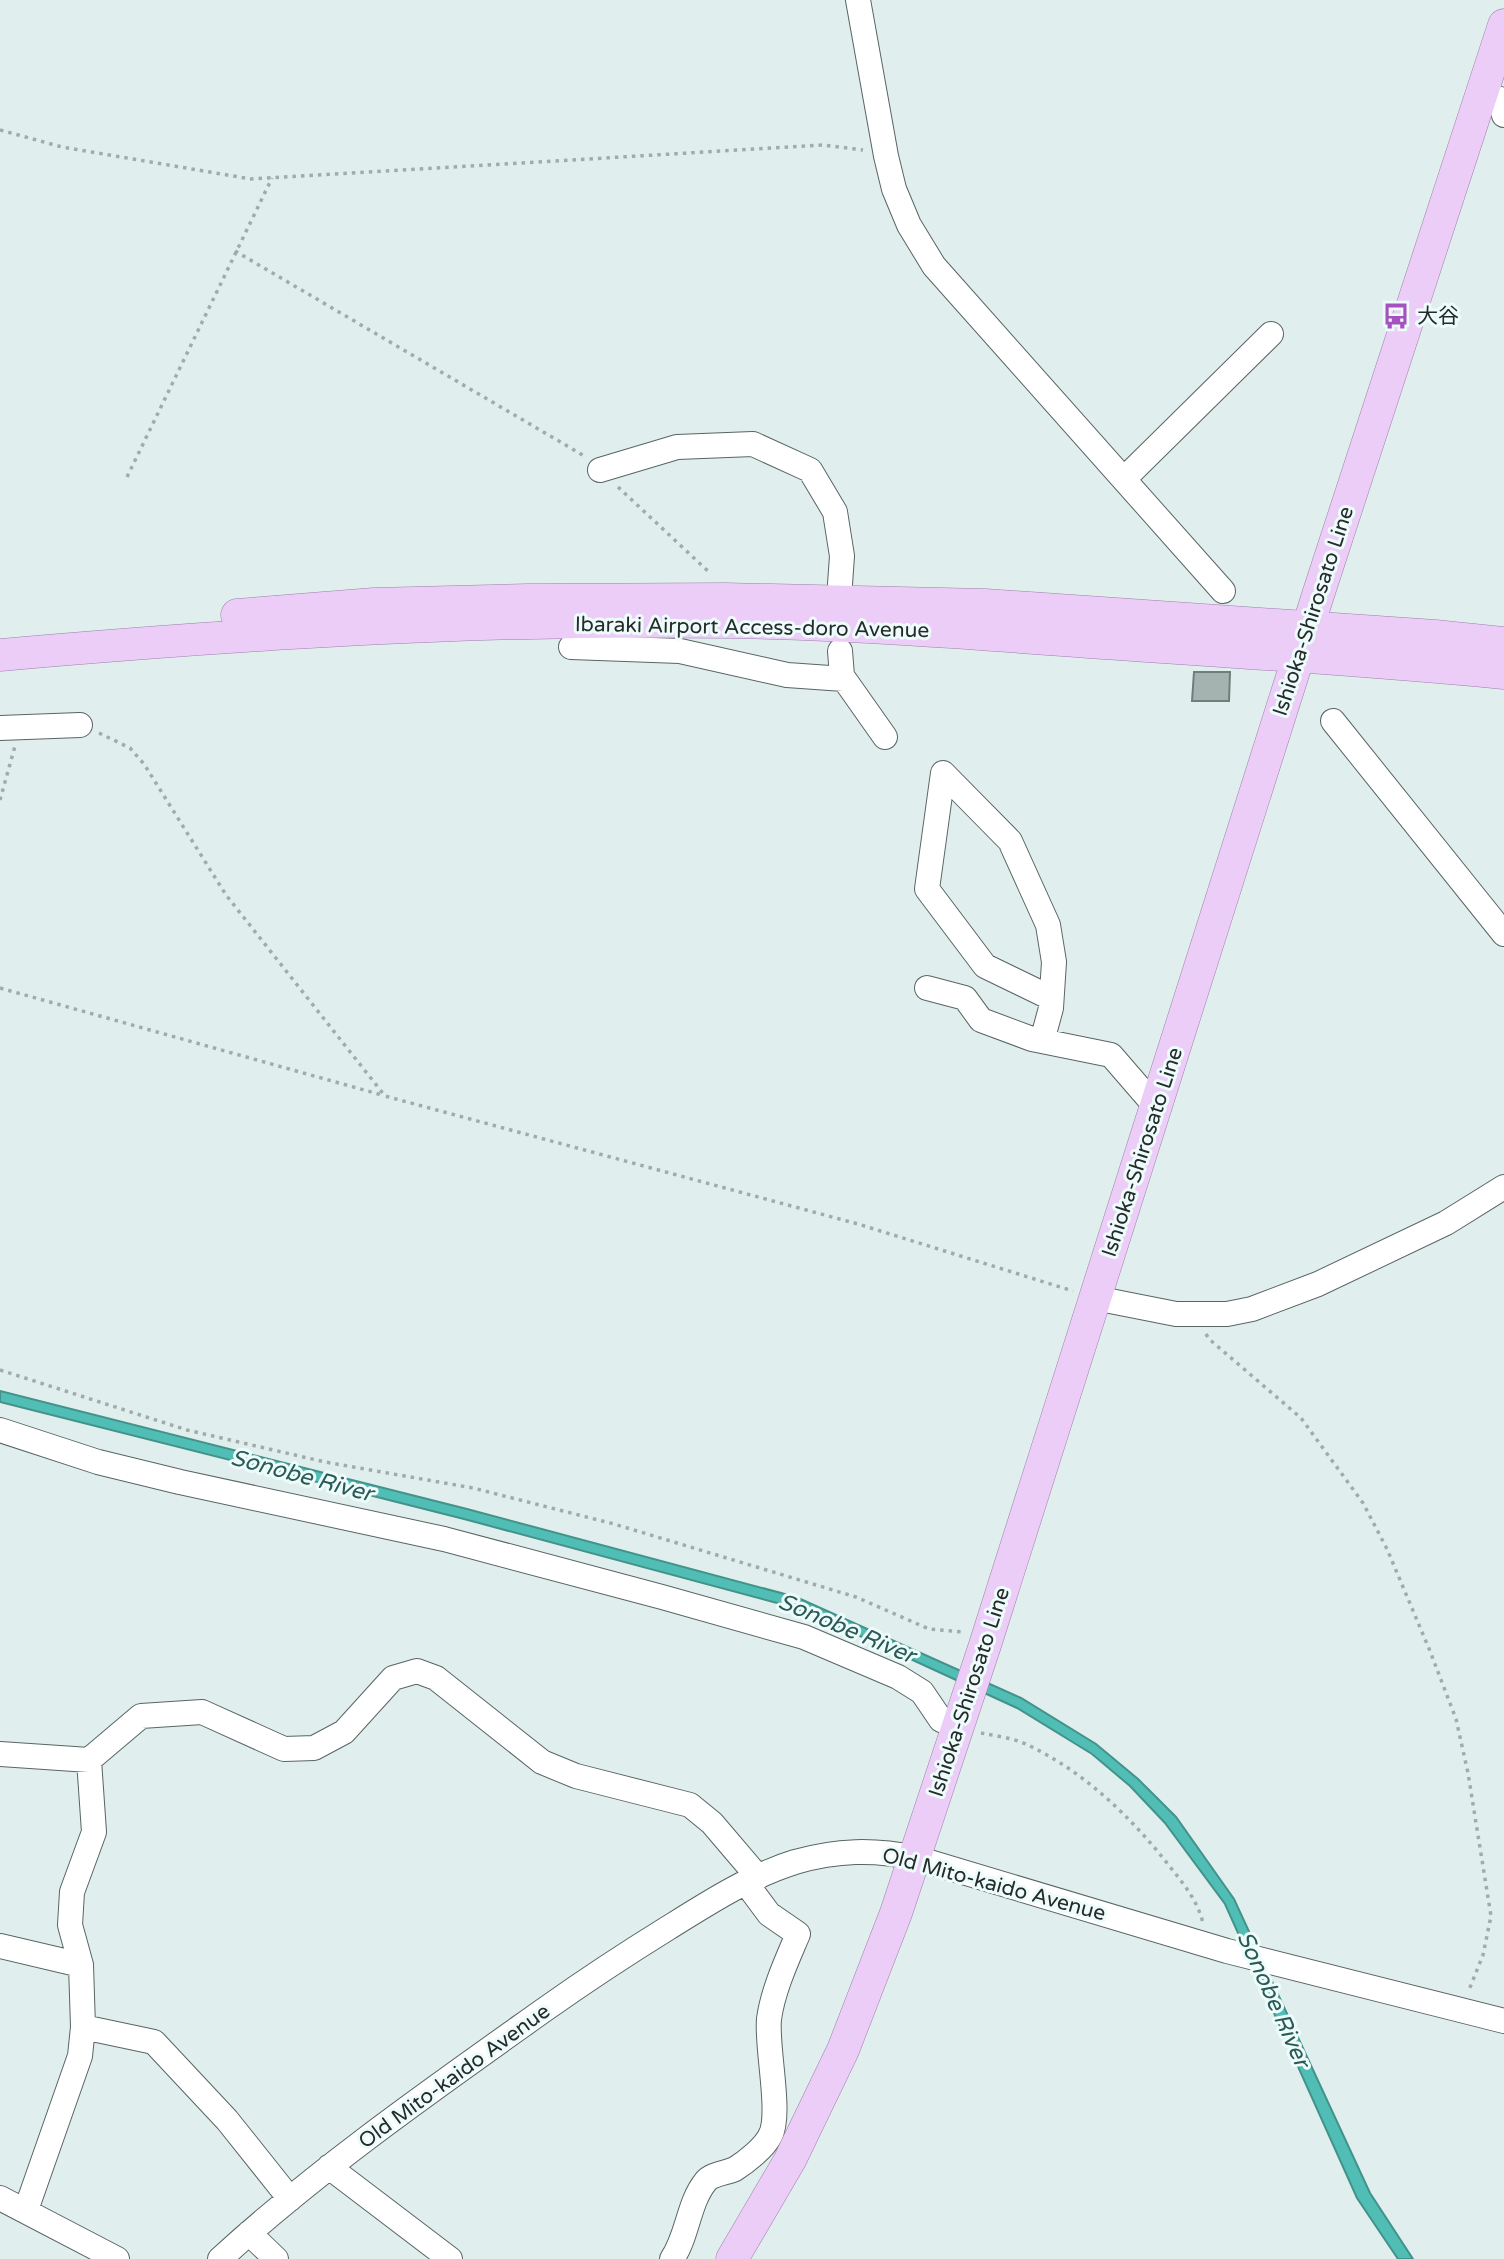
<svg xmlns="http://www.w3.org/2000/svg" width="1504" height="2259" viewBox="0 0 1504 2259" font-family="'Varela Round','Noto Sans JP',sans-serif">
<style>
.water{fill:#50beb5;stroke:#43928b;stroke-width:2}
.building{fill:#a4b2b0;stroke:#6f7d7b;stroke-width:2}
.lines{fill:none;stroke-linecap:round;stroke-linejoin:round}
.minor-casing{stroke:#586564;stroke-width:26}
.major-casing{stroke:#9e7fab;stroke-width:33}
.path{stroke:#a0acab;stroke-width:3.5;stroke-dasharray:3.5 5;stroke-linecap:butt}
.minor{stroke:#fff;stroke-width:24}
.major{stroke:#eccdf7;stroke-width:32}
.labels{text-anchor:middle;stroke-width:6;stroke-linejoin:round;paint-order:stroke}
.poi-label{font-size:21px;fill:#252b2a;stroke:#edfcfa;text-anchor:start}
.street-label{font-size:21px;fill:#252b2a;stroke:#edfcfa}
.water-label{font-size:23px;font-style:italic;fill:#2a5a56;stroke:#edfcfa}
</style>
<rect width="100%" height="100%" fill="#e0efed"/>
<path class="water" d="M0,1391L467,1509L796,1597L1021,1698L1096,1744L1138,1779L1176,1817L1234,1899L1370,2193L1413,2259H1398L1357,2198L1225,1904L1165,1823L1130,1786L1092,1754L1017,1708L867,1639L792,1607L464,1519L0,1402Z"/>
<path class="building" d="M1194,672H1230L1229,701H1192Z"/>
<g class="lines">
<g class="minor-casing">
<path id="minor" d="M858,0L886,156L894,189L909,225L934,266L1223,591
M1482,93L1500,99L1504,115
M600,470L677,447L753,444L810,470L835,512L842,556L840,584
M1124,479L1271,334
M571,647L680,651L787,675L844,679
M840,651L842,676L885,737
M1333,721L1504,934
M0,728L80,725
M927,988L965,998L981,1020L1032,1039L1111,1055L1156,1107
M1042,1041L1051,1008L1054,962L1048,925L1010,841L943,773L927,889L985,966L1051,998
M1095,1298L1176,1314H1227L1252,1309L1318,1284L1446,1223L1504,1187
M0,1430L98,1462L180,1482L444,1539L662,1597L804,1637L898,1677L922,1692L941,1720L958,1727
M0,1754L89,1760L141,1716L202,1712L284,1749L314,1748L344,1732L393,1678L417,1671L436,1678L542,1762L576,1776L690,1805L712,1823L758,1877
M89,1760L94,1832L72,1892L70,1925L81,1965L83,2027L154,2042L227,2120L290,2199
M0,1946L81,1965
M329,2167L450,2259
M0,2198L117,2259
M26,2210L80,2056L83,2027
M249,2233L276,2259
M220,2259C321,2167 433,2089 544,2010C585,1981 626,1954 668,1928C708,1903 750,1876 795,1862C837,1850 874,1849 916,1858L1227,1951L1504,2021
M672,2259C688,2236 688,2203 706,2181C712,2174 726,2173 735,2169C746,2162 764,2148 770,2136C782,2115 766,2047 769,2019C773,1990 787,1960 798,1934L769,1914L746,1883"/>
</g>
<g class="major-casing">
<path id="major" d="M237,615L374,604L527,600L726,599L985,605L1435,636L1504,643
M0,655C241,634 483,618 726,622C847,624 968,633 1089,642C1227,651 1366,660 1504,673
M732,2259L790,2160L843,2050L896,1913L985,1645L1318,595L1504,25"/>
</g>
<path class="path" d="M0,130L62,147L251,179L823,145L863,150
M235,251L586,457
M127,477L272,178
M618,487L710,573
M99,733L130,748L144,764L226,895L385,1096L858,1224L1073,1291
M0,800L15,746
M0,988L382,1095
M1206,1334L1209,1339L1301,1418L1363,1503L1387,1549L1430,1651L1456,1719L1468,1773L1491,1916L1483,1955L1469,1990
M0,1370L187,1430L325,1462L473,1488L614,1524L856,1597L929,1629L963,1632
M981,1733C996,1736 1014,1738 1028,1745C1084,1772 1129,1815 1167,1863C1182,1882 1197,1899 1203,1923"/>
<use href="#minor" class="minor"/>
<use href="#major" class="major"/>
</g>
<defs>
<g id="bus-bare" transform="scale(2.1)"><path d="M-5-6H5V4H4V6H2V4H-2V6H-4V4H-5ZM-3.5-4V0h7V-4ZM-3.5 1.2v1.5H-2V1.2ZM2 1.2v1.5H3.5V1.2Z" fill="#a551c0" stroke="#edfcfa" stroke-width="2.5" paint-order="stroke"/></g>
</defs>
<g fill-rule="evenodd">
<use href="#bus-bare" x="1396" y="316"/>
</g>
<g class="labels">
<g class="poi-label">
<text x="1417" y="323">大谷</text>
</g>
<g class="street-label">
<text transform="translate(1313 611) rotate(-72)" y="7">Ishioka-Shirosato Line</text>
<text transform="translate(752 627) rotate(1)" y="7">Ibaraki Airport Access-doro Avenue</text>
<text transform="translate(1142 1152) rotate(-72)" y="7">Ishioka-Shirosato Line</text>
<text transform="translate(969 1692) rotate(-72)" y="7">Ishioka-Shirosato Line</text>
<text transform="translate(994 1884) rotate(15)" y="7">Old Mito-kaido Avenue</text>
<text transform="translate(454 2076) rotate(-36)" y="7">Old Mito-kaido Avenue</text>
</g>
<g class="water-label">
<text transform="translate(302 1475) rotate(15)" y="8">Sonobe River</text>
<text transform="translate(847 1628) rotate(23)" y="8">Sonobe River</text>
<text transform="translate(1274 1999) rotate(66)" y="8">Sonobe River</text>
</g>
</g>
</svg>
